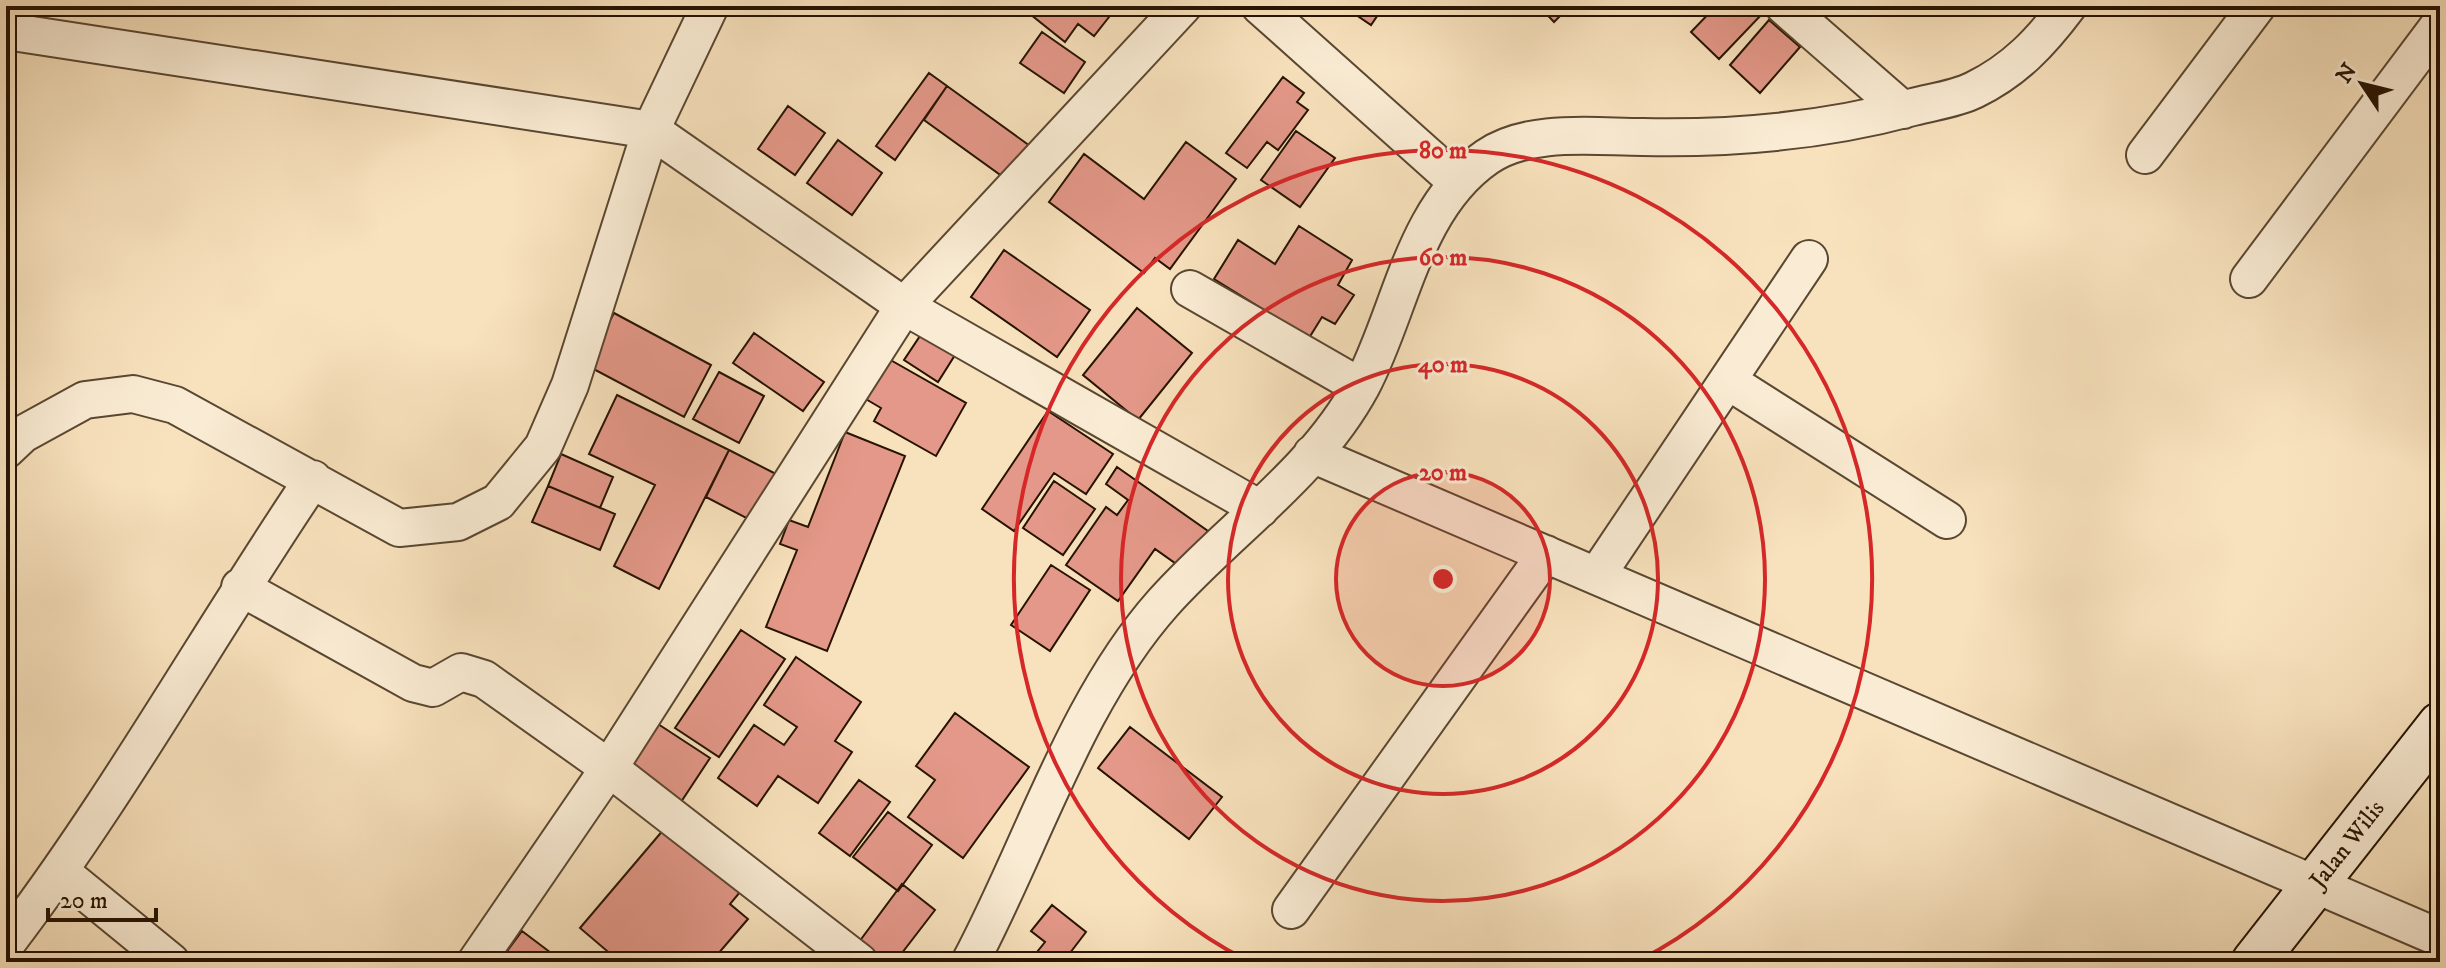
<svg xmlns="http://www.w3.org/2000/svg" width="2446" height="968" viewBox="0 0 2446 968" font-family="'IM FELL DW Pica',serif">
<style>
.building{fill:#e49889;stroke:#261302;stroke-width:2}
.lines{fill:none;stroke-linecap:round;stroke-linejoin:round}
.street-casing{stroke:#5a4731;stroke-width:40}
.secondary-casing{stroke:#261302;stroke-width:48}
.street{stroke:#faecd4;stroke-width:36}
.secondary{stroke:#faecd4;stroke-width:44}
.ring{fill:none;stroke:#d62828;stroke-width:4}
.labels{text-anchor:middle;stroke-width:6;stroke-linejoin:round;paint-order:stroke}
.street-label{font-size:24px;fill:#261302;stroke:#faecd4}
.centre{fill:#d62828;stroke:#faecd4;stroke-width:4}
.ring-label{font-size:24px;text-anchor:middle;font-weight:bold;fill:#d62828;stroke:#faecd4;stroke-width:6;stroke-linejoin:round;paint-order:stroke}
</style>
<rect width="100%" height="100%" fill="#f8e2bd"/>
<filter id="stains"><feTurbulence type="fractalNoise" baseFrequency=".0025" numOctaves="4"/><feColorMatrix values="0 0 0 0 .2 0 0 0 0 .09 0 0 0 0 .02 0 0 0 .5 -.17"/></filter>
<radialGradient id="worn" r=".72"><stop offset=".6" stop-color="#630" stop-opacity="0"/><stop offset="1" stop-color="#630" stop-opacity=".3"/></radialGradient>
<path class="building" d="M1010,6H1028L1022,14Z
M1036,6H1094L1109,17L1094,36L1078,24L1065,42L1030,14Z
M1343,6H1384L1371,25Z
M1539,6H1570L1554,22Z
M1716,6H1756L1763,13L1719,59L1691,32Z
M1769,20L1800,47L1760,93L1730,65Z
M1042,32L1085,62L1064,93L1020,63Z
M929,73L947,86L895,160L876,146Z
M1283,77L1304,93L1297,102L1308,110L1278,150L1267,142L1247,168L1226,153Z
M947,86L1030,146L1006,179L924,120Z
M788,106L825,133L795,175L758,149Z
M1296,131L1335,158L1300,207L1261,180Z
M838,140L882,173L852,215L807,183Z
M1186,142L1236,179L1170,269L1155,258L1144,273L1049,202L1084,154L1144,199Z
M1299,226L1352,260L1338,285L1354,295L1335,324L1322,317L1309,338L1214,279L1238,240L1275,264Z
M1004,250L1090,310L1057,357L971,297Z
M1137,308L1192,353L1138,420L1083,375Z
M614,313L711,365L684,417L586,365Z
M754,333L824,382L803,411L733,363Z
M922,333L955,355L938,382L904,360Z
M887,358L966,403L936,456L874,421L881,408L864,398Z
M719,372L764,396L739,443L693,419Z
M617,395L729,450L659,589L614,566L655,485L589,454Z
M1048,411L1113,454L1086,494L1054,473L1014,531L982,509Z
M845,432L905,456L827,651L766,627L797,550L780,544L789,520L808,527Z
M729,450L780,476L756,523L706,497Z
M561,454L613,477L600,508L548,486Z
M1117,467L1208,531L1182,568L1155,549L1118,601L1066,565L1106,507L1117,515L1128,500L1106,484Z
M1054,481L1095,509L1063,555L1023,528Z
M548,486L615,514L600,550L532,522Z
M1051,565L1090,590L1050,651L1011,625Z
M741,630L785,659L719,757L675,728Z
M796,657L861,702L835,741L852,752L818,803L778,776L757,806L718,778L754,725L784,745L797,727L764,705Z
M955,713L1029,767L963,858L908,817L935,780L916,766Z
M658,724L710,758L677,808L625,774Z
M1130,727L1222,797L1189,839L1098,768Z
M859,780L890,802L850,856L819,833Z
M888,812L932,845L898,891L853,857Z
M670,822L745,886L730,904L748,919L711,962L698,956L693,962H620L580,928Z
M902,884L935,910L895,962H887L859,942Z
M1052,905L1086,932L1070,953L1077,958L1075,962H1029L1045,942L1031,931Z
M522,931L563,962H516L505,954Z"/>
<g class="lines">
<g class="street-casing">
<path id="street" d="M1260,6L1458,183
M1784,6L1903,110
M6,31L651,130L904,306L1260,509
M2145,155L2257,6
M2249,279L2440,24
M1190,289L1361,387
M1728,381L1947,520
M6,450L23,434L85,400L133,394L175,405L399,528L458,522L498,502L543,447L570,385L651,130L710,6
M1312,454L2440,938
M1597,575L1809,259
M240,587L413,683L433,688L461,672L484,679L609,768L859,962
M61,872L171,962
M1291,910L1546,554
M6,944C118,797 209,633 313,479
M476,962L609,768L904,306L1183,6
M970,962C1032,846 1075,702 1163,603C1227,531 1315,473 1362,385C1401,311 1413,208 1487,157C1529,128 1595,137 1643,137C1735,139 1824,131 1913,107C1932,102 1956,99 1974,90C2015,70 2041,42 2068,6"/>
</g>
<g class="secondary-casing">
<g id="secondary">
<path id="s1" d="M2254,962L2440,725"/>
</g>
</g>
<use href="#street" class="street"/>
<use href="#secondary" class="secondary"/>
</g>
<circle cx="1443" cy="579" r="107" fill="#d62828" fill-opacity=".12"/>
<g class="ring">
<circle cx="1443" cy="579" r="107"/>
<circle cx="1443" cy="579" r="215"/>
<circle cx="1443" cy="579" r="322"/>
<path d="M1248 961A429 429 0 1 1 1638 961"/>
</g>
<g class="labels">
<g class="street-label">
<text dy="8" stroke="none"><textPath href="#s1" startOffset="150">Jalan Wilis</textPath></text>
</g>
</g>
<circle cx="1443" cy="579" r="12" class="centre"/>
<g class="ring-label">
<text x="1443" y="158">80 m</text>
<text x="1443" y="265">60 m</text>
<text x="1443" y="372">40 m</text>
<text x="1443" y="480">20 m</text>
</g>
<rect width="2446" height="968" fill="none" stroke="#f8e2bd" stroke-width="32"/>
<rect x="8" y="8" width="2430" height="952" fill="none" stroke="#261302" stroke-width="4"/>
<rect x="16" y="16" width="2414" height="936" fill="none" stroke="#261302" stroke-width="2"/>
<g transform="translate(2362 84) rotate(305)" stroke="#faecd4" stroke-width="6" paint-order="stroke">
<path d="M0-6L14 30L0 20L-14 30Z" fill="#261302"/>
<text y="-12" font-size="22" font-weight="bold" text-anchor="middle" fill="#261302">N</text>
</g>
<path d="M48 908v12h108v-12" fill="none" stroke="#261302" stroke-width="4"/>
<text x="60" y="908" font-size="24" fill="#261302" stroke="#faecd4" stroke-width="6" paint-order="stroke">20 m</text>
<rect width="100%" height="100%" filter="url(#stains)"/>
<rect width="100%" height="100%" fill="url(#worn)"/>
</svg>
